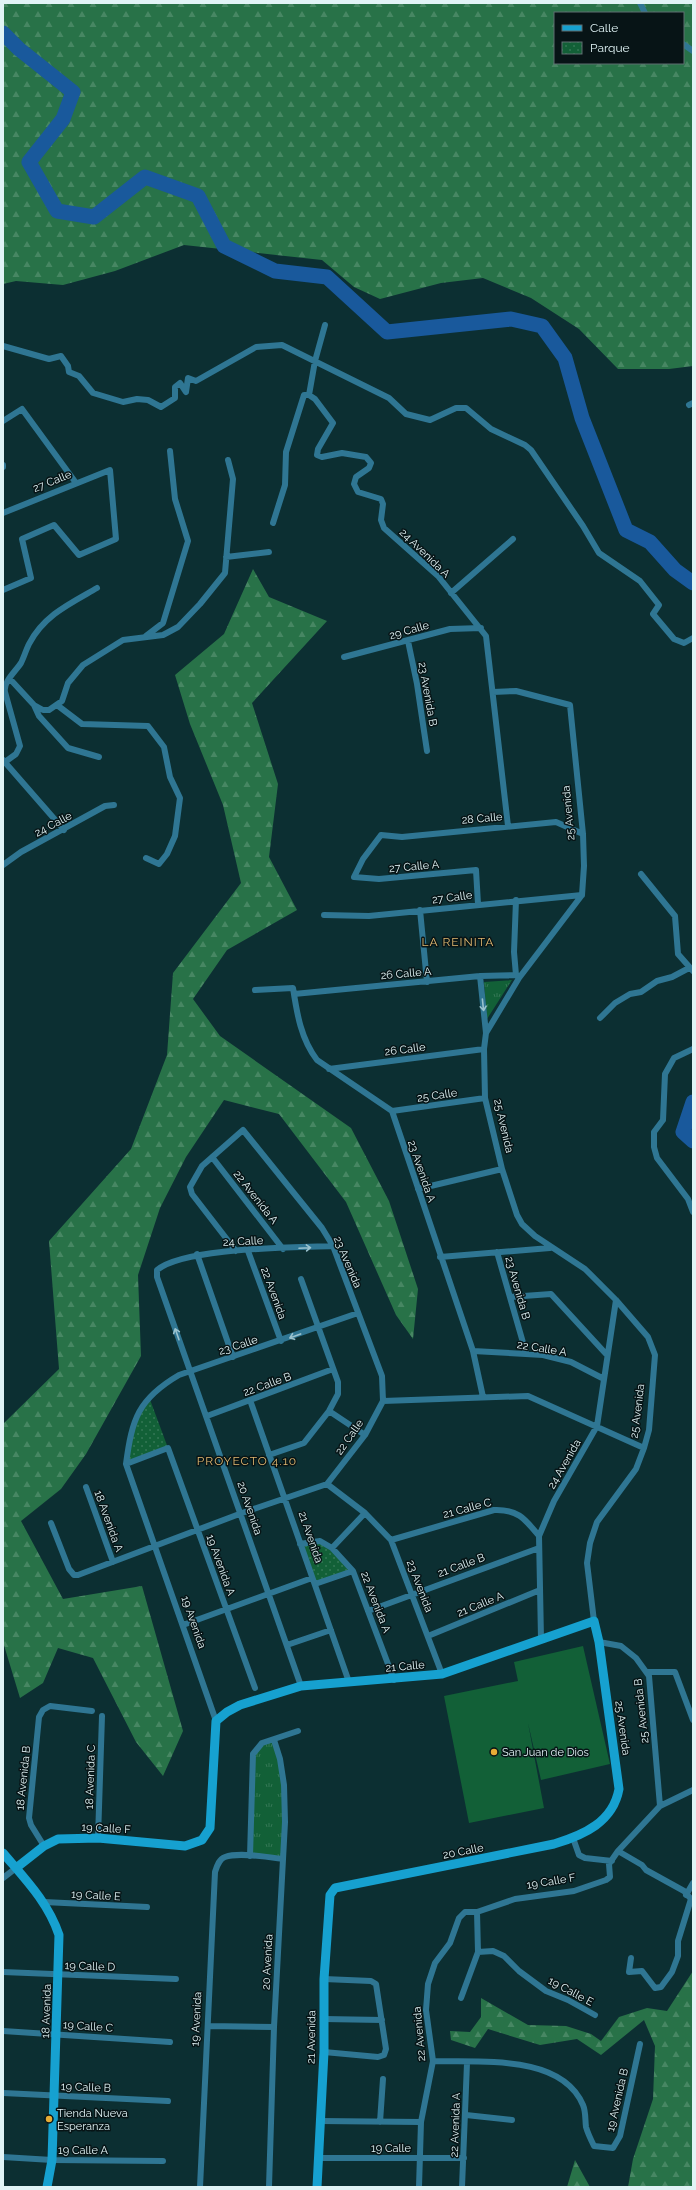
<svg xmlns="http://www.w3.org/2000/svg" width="696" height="2190" viewBox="0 0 696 2190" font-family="Raleway,sans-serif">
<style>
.grass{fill:url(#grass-tufts)}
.forest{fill:url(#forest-firs);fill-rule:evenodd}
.park{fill:url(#park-dots)}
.pitch{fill:#126037}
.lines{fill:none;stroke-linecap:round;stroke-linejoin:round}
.river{stroke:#19599c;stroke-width:15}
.street{stroke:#2f7693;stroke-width:6}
.secondary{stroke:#16a1d0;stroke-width:9}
.oneway{stroke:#9ac2ce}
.poi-dot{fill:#e6ac36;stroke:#071416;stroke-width:1.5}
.labels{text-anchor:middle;stroke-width:3;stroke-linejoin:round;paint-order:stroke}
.street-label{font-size:11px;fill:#e1f4f6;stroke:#071416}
.poi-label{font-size:11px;fill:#e1f4f6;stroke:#071416;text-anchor:start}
.neighbourhood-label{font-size:12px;letter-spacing:1px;fill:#e0b871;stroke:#071416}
</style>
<defs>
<pattern id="grass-tufts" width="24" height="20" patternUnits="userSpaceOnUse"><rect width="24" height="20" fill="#126037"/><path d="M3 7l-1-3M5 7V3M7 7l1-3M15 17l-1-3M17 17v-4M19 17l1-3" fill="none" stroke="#347755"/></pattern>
<pattern id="forest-firs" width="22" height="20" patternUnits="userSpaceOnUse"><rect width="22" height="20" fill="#287248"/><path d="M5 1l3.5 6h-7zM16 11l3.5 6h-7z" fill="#478763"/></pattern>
<pattern id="park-dots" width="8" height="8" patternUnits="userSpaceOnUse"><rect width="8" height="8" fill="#126037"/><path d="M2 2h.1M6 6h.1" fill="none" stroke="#347755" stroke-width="1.8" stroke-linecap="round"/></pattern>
</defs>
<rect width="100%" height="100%" fill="#0c2f32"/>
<path class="grass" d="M512,980L487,1019L484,982Z
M274,1740L284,1785L282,1859L250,1856L253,1760L257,1747Z"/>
<path class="forest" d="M3,3H693V366L669,369H618L579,329L531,298L483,278L441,283L380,299L354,287L322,260L184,245L115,271L63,285L16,281L3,284ZM555,13H683V63H555Z
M253,569L269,597L327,621L252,703L278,784L269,857L297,910L227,950L193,999L220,1036L351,1128L389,1201L418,1289L413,1339L396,1315L346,1202L279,1114L224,1100L186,1157L160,1208L138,1275L141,1356L86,1454L61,1489L21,1521L63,1599L142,1586L183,1731L163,1776L136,1742L93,1658L58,1648L43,1683L20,1698L3,1642V1424L59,1369L49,1241L131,1149L167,1055L173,973L241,883L223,805L190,724L175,675L224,634Z
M693,1971V2187H628L633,2159L653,2099L655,2046L644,2020L601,2055L577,2039L540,2045L488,2029L475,2048L451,2040L450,2031L470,2032L481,2017V1998L528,2025L566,2026L591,2034L601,2041L619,2017L647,2008L667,2011Z
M575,2160L590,2187H567Z"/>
<path class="park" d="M149,1397L168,1448L126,1464L130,1437Z
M320,1541L353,1571L315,1584L300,1544Z"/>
<path class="pitch" d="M583,1646L610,1764L541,1780L528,1723L544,1808L469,1823L444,1696L518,1681L514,1662Z"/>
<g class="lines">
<path class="river" d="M3,33L19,49L73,92L63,119L29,162L57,211L94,217L145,177L198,196L224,246L275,271L327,277L387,332L511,319L542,326L565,358L582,418L626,530L650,542L675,570L693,583
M693,1102L683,1132L693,1141"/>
<path class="street" d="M640,3L645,13
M683,44L693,51
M3,346L49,359L61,356L68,366L69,372L79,376L93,393L123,402L137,399L148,400L161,407L175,398V387L180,383L186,392L188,378L196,381L256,347L282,345L389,398L406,414L430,420L456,408H466L491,429L525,445L531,450L583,526L599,553L640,581L659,605L653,614L674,639L684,643L693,638
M309,395L315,399L333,423L318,449L317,455L322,457L342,453L366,457L371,463L369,468L356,477L354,484L358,492L381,499L383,504L381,520L384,528L438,576L486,636L508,826
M689,405L693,403
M3,421L22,409L76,483
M3,465V467
M3,513L110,470L116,539L79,555L54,525L22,539L31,578L3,590
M273,523L285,485L286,452L304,395H309L315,361L325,325
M226,557L269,552
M451,593L513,539
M146,636L163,623L188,541L175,499L170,451
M408,641L417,684L427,751
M344,657L450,629L481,628
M10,679L34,705L43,710H49L62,701L68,683L83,665L123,640L163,635L178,627L200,604L225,573L233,479L228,460
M34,705L39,716L68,748L99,757
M57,705L82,724L148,726L164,747L170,777L180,798L175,836L167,854L159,864L146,858
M3,760L64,830
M5,762L16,754L20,746L5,692C3,682 15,672 21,663C24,657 26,650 29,644C44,615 71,603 97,588
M3,865L21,852L105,806L114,805
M641,874L675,916L678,954L693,971
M478,904L476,870L379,879L354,877L363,859L381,835L402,837L556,822L583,834
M420,910L427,982
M324,915L369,916L582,895
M516,975L514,952L516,900
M480,976L486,1033L484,1049L485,1098L502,1169L517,1215L522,1224L535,1236L585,1269L616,1300L648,1337L655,1355L649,1430L644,1448L636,1469L597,1522L590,1543L587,1563L594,1621
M255,990L293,988C297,1014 301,1039 317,1060L392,1111L473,1351L483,1397
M294,994L480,976L516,975L519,978
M600,1018L615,1003L630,994L641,992L657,981L672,977L689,968
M486,1033L519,978L582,895L584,866L583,834L570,705L516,691L493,692
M693,1049L674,1058L665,1074L663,1120L654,1132V1147L657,1158L688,1199L693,1212
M329,1069L484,1049
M392,1111L485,1098
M212,1157L283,1249
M418,1189L502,1169
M236,1251L192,1194L190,1187L202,1166L243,1130L322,1228L333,1246L382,1376L383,1401
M248,1251L281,1341
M497,1252L526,1353
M197,1254L233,1357
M440,1257L550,1248
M510,1297L551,1294L607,1355
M473,1351L543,1355L571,1362L604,1379
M250,1400L349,1682
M383,1401L528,1396L644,1448
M329,1411L365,1435
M207,1416L333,1369
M269,1455L304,1443L329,1411L338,1394V1382L301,1279
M126,1464L168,1448L255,1688
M327,1484L365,1513L391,1540L442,1674
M86,1487L113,1562
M51,1523L69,1569L74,1575H78L242,1513L327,1484L365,1435L383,1401
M391,1540L494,1510C518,1509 525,1519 539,1536
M300,1544L320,1541L332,1548L353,1571L394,1680
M332,1548L365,1513
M315,1584L353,1571
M368,1611L539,1548
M183,1625L312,1578
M428,1636L540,1590
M541,1639L539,1536L554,1501L597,1426L616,1300
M599,1642L621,1646L636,1658L649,1676L660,1806
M287,1645L331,1630
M647,1672H675L693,1720
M301,1686L157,1277V1270C185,1247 293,1248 333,1246
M216,1721L126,1464C132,1419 138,1399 179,1375L358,1313
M98,1838L102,1716
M573,1838L579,1855L585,1858L612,1861
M44,1846L31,1825L29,1818L39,1717L43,1710L50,1706L92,1711
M618,1851L642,1865L646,1870L684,1891L691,1899L678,1941V1956L672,1972L661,1987L655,1988L642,1971L629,1972L631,1958
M250,1856L253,1754L262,1743L298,1731
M3,1878L16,1868
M686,1895L693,1883
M44,1902L147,1907
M478,1952L493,1951L504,1956L519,1971L546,1991L568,2000L595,2015
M3,1972L176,1979
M461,1998L478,1952L477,1912
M324,2019L382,2020
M208,2026L274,2027
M3,2031L170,2042
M324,2052L378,2057L384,2055L386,2049L376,1984L371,1981L324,1979
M433,2061C478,2063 561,2053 583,2105C586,2112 585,2120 586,2127C588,2134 591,2140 594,2146L613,2148L620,2136L640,2044
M3,2093L168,2101
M466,2115L512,2120
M320,2121L421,2122
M380,2122L383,2079
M3,2157L52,2160L163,2161
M318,2158H464
M200,2187L215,1872C217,1866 219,1859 225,1857C239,1852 268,1857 282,1859
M269,2187L274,2027L285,1822L284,1785L280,1759L274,1740
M419,2187L421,2122L433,2061L426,2010L428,1984L435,1963L450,1943L459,1918L465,1912H477L515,1899L574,1891L606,1880L610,1877L609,1864L618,1851L660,1806L693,1790
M462,2187L467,2063"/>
<path class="secondary" d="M3,1853C25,1879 48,1902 59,1935L52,2160L47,2187
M16,1868L44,1846L58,1839L98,1838L185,1846L202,1840L210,1828L216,1721L227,1712L240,1705L301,1686L442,1674L594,1621L599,1642L619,1789C613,1822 584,1835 554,1844L335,1888L330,1895L324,1979V2052L317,2187"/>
</g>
<defs><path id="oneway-shaft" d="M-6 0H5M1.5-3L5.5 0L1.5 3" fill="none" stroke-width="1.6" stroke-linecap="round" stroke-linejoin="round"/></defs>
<g class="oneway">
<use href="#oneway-shaft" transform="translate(483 1005) rotate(84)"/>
<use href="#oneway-shaft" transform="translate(305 1248) rotate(-3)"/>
<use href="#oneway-shaft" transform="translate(177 1334) rotate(-109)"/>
<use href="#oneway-shaft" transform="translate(295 1336) rotate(160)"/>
</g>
<g class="poi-dot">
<circle cx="494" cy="1752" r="4"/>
<circle cx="49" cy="2119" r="4"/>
</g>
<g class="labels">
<g class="street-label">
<text transform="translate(52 481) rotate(-22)" y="4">27 Calle</text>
<text transform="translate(425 553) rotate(44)" y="4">24 Avenida A</text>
<text transform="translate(409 630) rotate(-16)" y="4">29 Calle</text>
<text transform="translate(428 694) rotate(80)" y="4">23 Avenida B</text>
<text transform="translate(568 813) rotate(-95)" y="4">25 Avenida</text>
<text transform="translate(482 818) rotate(-5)" y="4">28 Calle</text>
<text transform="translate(53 824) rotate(-28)" y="4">24 Calle</text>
<text transform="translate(414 866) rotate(-5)" y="4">27 Calle A</text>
<text transform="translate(452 897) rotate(-7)" y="4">27 Calle</text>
<text transform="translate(406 973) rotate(-5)" y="4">26 Calle A</text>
<text transform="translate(405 1049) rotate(-7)" y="4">26 Calle</text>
<text transform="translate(437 1095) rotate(-8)" y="4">25 Calle</text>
<text transform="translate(504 1126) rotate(77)" y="4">25 Avenida</text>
<text transform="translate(422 1171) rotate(71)" y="4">23 Avenida A</text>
<text transform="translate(256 1197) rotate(52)" y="4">22 Avenida A</text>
<text transform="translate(243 1241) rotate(-3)" y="4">24 Calle</text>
<text transform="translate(348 1262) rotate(67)" y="4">23 Avenida</text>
<text transform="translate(518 1288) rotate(74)" y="4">23 Avenida B</text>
<text transform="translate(274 1293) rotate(70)" y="4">22 Avenida</text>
<text transform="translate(238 1345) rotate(-18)" y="4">23 Calle</text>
<text transform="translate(542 1348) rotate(9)" y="4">22 Calle A</text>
<text transform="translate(267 1384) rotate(-20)" y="4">22 Calle B</text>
<text transform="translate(637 1411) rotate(-83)" y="4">25 Avenida</text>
<text transform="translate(349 1437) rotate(-55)" y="4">22 Calle</text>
<text transform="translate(564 1464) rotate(-60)" y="4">24 Avenida</text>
<text transform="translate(250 1508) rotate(71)" y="4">20 Avenida</text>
<text transform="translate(467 1508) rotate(-15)" y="4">21 Calle C</text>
<text transform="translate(109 1521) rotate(70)" y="4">18 Avenida A</text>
<text transform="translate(311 1537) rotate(71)" y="4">21 Avenida</text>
<text transform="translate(221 1565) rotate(70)" y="4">19 Avenida A</text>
<text transform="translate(461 1565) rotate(-20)" y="4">21 Calle B</text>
<text transform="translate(420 1586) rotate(69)" y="4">23 Avenida</text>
<text transform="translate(376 1602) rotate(69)" y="4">22 Avenida A</text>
<text transform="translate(480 1604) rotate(-22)" y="4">21 Calle A</text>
<text transform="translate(194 1622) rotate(71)" y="4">19 Avenida</text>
<text transform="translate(405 1666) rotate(-5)" y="4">21 Calle</text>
<text transform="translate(641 1711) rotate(-96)" y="4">25 Avenida B</text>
<text transform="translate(623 1728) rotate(82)" y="4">25 Avenida</text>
<text transform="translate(90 1777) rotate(-88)" y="4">18 Avenida C</text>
<text transform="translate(23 1778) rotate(-84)" y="4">18 Avenida B</text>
<text transform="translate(106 1828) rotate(3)" y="4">19 Calle F</text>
<text transform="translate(463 1851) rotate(-11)" y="4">20 Calle</text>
<text transform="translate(551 1881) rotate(-9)" y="4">19 Calle F</text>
<text transform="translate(96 1895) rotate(3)" y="4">19 Calle E</text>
<text transform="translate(267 1962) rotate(-87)" y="4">20 Avenida</text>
<text transform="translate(90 1966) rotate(2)" y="4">19 Calle D</text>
<text transform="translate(571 1991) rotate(28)" y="4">19 Calle E</text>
<text transform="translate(46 2011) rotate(-88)" y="4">18 Avenida</text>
<text transform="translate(196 2019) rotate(-87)" y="4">19 Avenida</text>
<text transform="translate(88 2026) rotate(4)" y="4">19 Calle C</text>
<text transform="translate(419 2034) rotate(-95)" y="4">22 Avenida</text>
<text transform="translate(311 2037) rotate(-89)" y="4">21 Avenida</text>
<text transform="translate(86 2087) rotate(2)" y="4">19 Calle B</text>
<text transform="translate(617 2100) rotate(-77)" y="4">19 Avenida B</text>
<text transform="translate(455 2125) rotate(-88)" y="4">22 Avenida A</text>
<text x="391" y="2152">19 Calle</text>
<text x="83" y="2154">19 Calle A</text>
</g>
<g class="poi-label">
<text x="502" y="1756">San Juan de Dios</text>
<text x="57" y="2117">Tienda Nueva<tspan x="57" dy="13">Esperanza</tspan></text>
</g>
<g class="neighbourhood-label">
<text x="458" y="946">LA REINITA</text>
<text x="247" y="1465">PROYECTO 4.10</text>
</g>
</g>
<rect width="696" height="2190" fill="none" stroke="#e1f4f6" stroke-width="8"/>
<rect x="554" y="12" width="130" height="52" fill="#071416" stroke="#5e6e70"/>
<rect x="562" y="25" width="20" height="6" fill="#16a1d0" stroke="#5e6e70"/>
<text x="590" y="32" font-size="12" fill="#e1f4f6">Calle</text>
<rect x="562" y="42" width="20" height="12" fill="url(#park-dots)" stroke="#5e6e70"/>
<text x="590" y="52" font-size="12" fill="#e1f4f6">Parque</text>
</svg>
